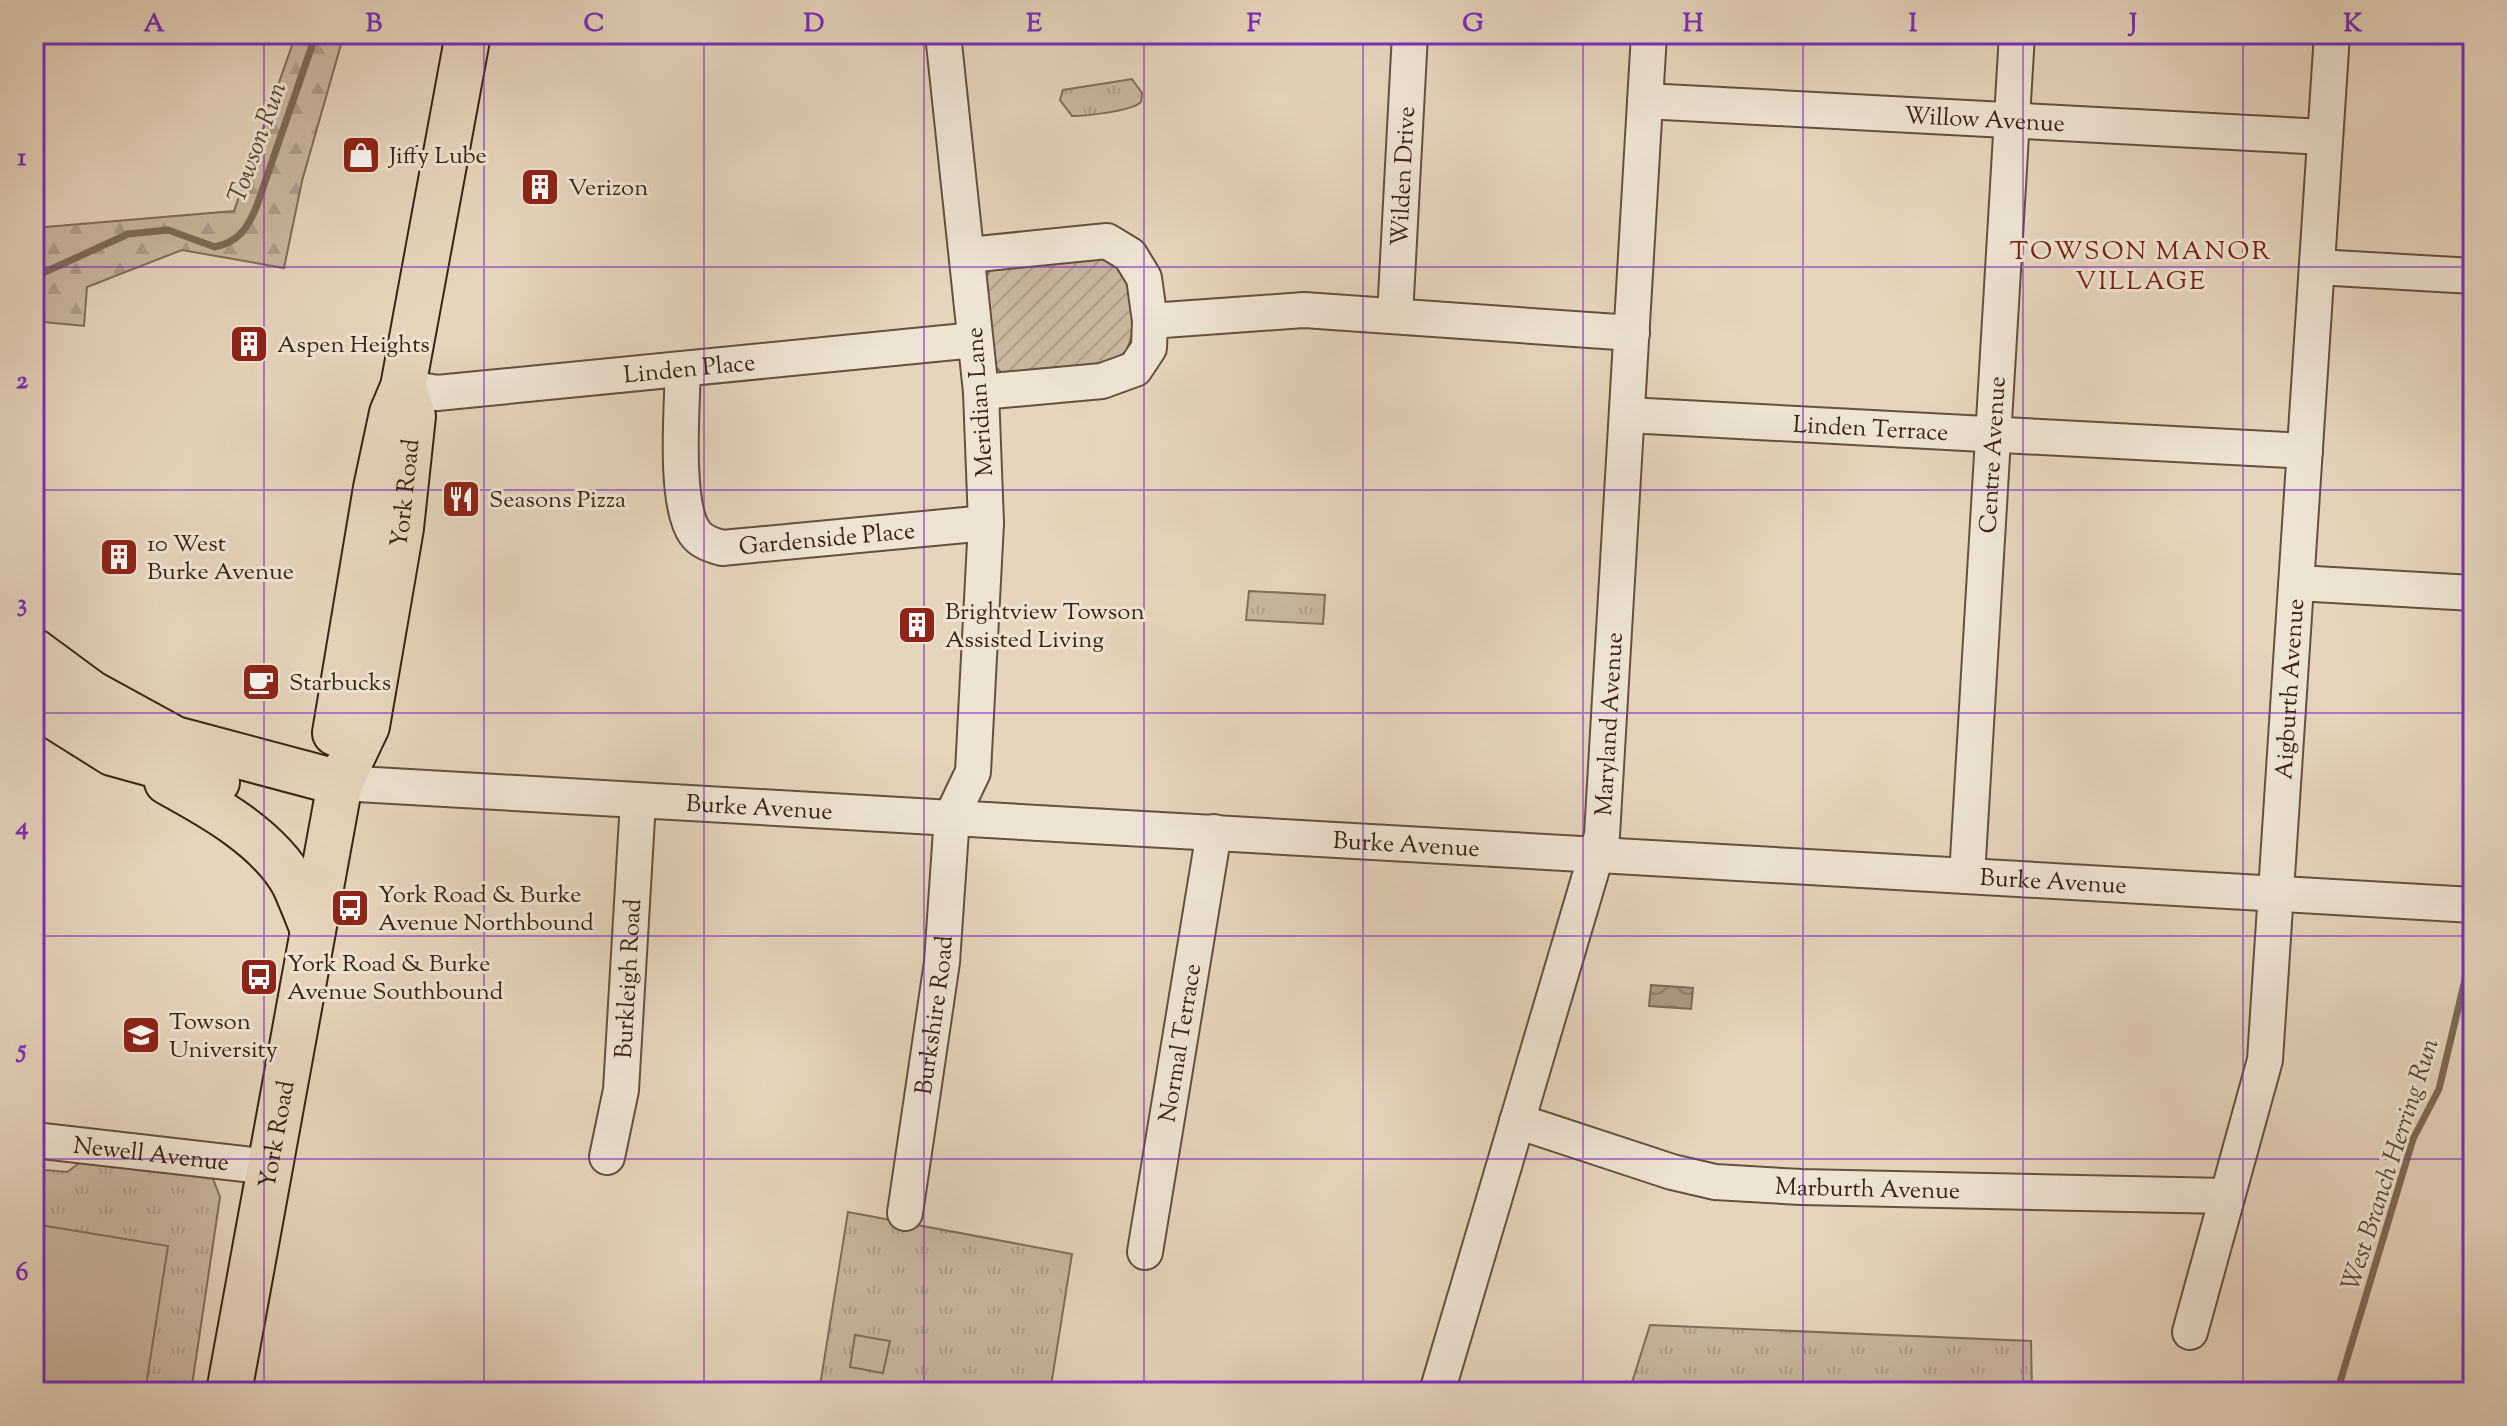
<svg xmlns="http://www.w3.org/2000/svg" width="2507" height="1426" viewBox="0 0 2507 1426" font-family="'Sorts Mill Goudy',serif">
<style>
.grass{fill:url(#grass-tufts);stroke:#816e5a;stroke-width:2}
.forest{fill:url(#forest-firs);stroke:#816e5a;stroke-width:2}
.garden{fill:url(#garden-furrows);stroke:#816e5a;stroke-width:2}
.pitch{fill:#c9b7a0;stroke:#816e5a;stroke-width:2}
.water{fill:url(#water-waves);stroke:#7d6b57;stroke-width:2}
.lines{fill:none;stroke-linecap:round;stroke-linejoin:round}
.stream{stroke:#7d6b57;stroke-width:7}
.minor-casing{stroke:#64513e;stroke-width:38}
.major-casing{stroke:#392514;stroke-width:48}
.minor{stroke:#efe4d4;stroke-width:34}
.major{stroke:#e6d5bd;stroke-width:44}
.grid{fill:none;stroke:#7b2cbf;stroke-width:2;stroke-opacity:0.55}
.labels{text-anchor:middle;stroke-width:6;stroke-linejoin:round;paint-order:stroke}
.street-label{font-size:24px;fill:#392514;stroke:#efe4d4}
.poi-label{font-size:24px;fill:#392514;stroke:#efe4d4;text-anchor:start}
.water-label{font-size:26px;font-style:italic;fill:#5b4836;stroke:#efe4d4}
.neighbourhood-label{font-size:26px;letter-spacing:2px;fill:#7a1f14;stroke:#efe4d4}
.neatline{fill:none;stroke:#7b2cbf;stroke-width:3}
.grid-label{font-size:26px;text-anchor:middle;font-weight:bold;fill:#7b2cbf}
</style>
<defs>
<pattern id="grass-tufts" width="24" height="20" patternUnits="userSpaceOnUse" patternTransform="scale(2)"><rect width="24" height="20" fill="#c9b7a0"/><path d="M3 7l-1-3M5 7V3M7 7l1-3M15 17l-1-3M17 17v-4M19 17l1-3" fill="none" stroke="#ad9d89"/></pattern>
<pattern id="forest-firs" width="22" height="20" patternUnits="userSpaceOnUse" patternTransform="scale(2)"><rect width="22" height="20" fill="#c9b7a0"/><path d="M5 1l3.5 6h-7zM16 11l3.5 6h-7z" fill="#ad9d89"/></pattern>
<pattern id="garden-furrows" width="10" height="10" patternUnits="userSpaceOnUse" patternTransform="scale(2)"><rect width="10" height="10" fill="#c9b7a0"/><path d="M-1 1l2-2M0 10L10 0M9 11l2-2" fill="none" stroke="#ad9d89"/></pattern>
<pattern id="water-waves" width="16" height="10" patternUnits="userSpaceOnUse" patternTransform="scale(2)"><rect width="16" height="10" fill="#ab9984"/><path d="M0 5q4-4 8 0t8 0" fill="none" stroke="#8c7d6b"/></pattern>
</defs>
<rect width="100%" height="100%" fill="#e6d5bd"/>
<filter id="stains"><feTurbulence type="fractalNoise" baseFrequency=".0025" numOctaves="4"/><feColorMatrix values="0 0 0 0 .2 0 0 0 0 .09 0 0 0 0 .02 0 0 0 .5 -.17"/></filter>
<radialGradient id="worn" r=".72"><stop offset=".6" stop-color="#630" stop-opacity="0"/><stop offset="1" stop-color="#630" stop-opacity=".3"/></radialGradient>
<path class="grass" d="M1132,79L1142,93L1141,102C1132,111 1087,116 1072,116L1060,100L1063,90Z
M1249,591L1325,595L1323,624L1246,620Z
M85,1159L207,1175L213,1179L220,1197L191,1392H34V1169L67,1172Z
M848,1212L1072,1254L1050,1392H819Z
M1650,1325L2031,1341L2032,1392H1629Z"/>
<path class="forest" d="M296,34H344L302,181L284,268L182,250L87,287L84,326L34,321V228L234,211Z"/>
<path class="garden" d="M1092,256C1101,259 1113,262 1120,270C1135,284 1138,337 1124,353C1119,359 1110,360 1102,362L1101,367L1005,376L993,364L984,280L993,266Z"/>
<path class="pitch" d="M34,1224L168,1246L145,1392H34Z
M855,1335L890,1341L883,1373L850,1367Z"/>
<path class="water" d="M1651,985L1693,988L1691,1009L1649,1006Z"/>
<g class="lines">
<path class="stream" d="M34,277L128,234L168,230L215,247C238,242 247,229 256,208L316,34
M2337,1392L2413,1139L2439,1089L2473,946"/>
<g class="minor-casing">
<g id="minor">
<path id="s1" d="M1645,101L2325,137"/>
<path d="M968,255L1107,241L1130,255L1144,278L1150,321L1149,348L1135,369L1102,381L981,392"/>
<path d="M2317,267L2473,276"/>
<path id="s2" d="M1395,316L1410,34"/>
<path d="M1150,321L1304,310L1632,333"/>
<path id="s3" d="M683,370C682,406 674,505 695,533C701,542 712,545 722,548L986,523"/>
<path id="s4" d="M403,387L437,393L975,340"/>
<path id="s5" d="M1627,415L2305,451"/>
<path d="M2297,583L2473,593"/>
<path id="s6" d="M340,783L2473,905"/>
<path id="s7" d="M1967,876L2017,34"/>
<path id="s8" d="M1517,1121L1672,1172L1715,1182L1801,1187L2227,1196"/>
<path id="s9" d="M34,1140L270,1167"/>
<path id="s10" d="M607,1157L621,1090L638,801"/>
<path id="s11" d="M905,1213L942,962L952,816L973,772L986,523L981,392L943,34"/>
<path id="s12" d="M1145,1252L1214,832"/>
<path id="s13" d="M2190,1332L2265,1060L2332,34"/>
<path id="s14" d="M1437,1392L1602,835L1649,34"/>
</g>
</g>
<g class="major-casing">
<g id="major">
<path d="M34,651L91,693L175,739L340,783"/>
<path d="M34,704L112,753L217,782"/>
<path d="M335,733L376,488L392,413L403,387L468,34"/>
<path d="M167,782C211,806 269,838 294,884C301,899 307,915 313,930"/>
<path id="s15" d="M229,1392L340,783L367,726L401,528L413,416L403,387"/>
</g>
</g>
<use href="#minor" class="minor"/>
<use href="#major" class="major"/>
</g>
<path class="grid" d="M264,34V1392M484,34V1392M704,34V1392M924,34V1392M1144,34V1392M1363,34V1392M1583,34V1392M1803,34V1392M2023,34V1392M2243,34V1392M34,267H2473M34,490H2473M34,713H2473M34,936H2473M34,1159H2473"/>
<defs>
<g id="shop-square" transform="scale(2)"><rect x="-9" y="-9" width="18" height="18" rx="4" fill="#8f2418" stroke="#efe4d4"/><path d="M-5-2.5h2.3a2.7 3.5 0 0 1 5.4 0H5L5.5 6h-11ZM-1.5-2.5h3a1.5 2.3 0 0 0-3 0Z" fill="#fff"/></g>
<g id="building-square" transform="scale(2)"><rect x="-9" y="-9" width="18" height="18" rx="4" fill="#8f2418" stroke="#efe4d4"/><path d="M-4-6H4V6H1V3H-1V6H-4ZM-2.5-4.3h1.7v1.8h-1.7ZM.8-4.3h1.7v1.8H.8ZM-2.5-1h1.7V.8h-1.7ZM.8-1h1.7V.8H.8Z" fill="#fff"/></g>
<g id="restaurant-square" transform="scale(2)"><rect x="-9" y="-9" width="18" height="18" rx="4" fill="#8f2418" stroke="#efe4d4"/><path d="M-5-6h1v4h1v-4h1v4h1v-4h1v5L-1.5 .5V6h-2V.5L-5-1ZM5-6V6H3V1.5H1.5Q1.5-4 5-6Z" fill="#fff"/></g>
<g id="cafe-square" transform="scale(2)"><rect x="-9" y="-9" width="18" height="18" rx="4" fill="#8f2418" stroke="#efe4d4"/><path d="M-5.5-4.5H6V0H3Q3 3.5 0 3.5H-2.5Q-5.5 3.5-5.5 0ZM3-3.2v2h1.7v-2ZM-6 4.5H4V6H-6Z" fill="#fff"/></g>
<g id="bus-square" transform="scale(2)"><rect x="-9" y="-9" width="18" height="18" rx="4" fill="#8f2418" stroke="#efe4d4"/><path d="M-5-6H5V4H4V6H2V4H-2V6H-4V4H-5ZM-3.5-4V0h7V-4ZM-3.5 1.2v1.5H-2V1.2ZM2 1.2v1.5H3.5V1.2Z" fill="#fff"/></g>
<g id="university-square" transform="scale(2)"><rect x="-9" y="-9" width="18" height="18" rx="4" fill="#8f2418" stroke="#efe4d4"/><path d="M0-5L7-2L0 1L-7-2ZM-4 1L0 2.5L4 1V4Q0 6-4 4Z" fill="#fff"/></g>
</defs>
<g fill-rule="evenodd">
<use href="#shop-square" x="361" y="155"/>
<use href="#building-square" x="540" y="187"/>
<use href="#building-square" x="249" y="344"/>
<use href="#restaurant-square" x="461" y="499"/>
<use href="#building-square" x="119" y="557"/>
<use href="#building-square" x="917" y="625"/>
<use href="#cafe-square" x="261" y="682"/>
<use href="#bus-square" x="350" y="908"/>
<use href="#bus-square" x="259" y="977"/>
<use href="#university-square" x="141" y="1035"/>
</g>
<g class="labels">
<g class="street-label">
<text dy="8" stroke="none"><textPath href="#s1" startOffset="340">Willow Avenue</textPath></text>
<text dy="8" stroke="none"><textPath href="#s2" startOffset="140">Wilden Drive</textPath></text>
<text dy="8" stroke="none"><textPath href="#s4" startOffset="288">Linden Place</textPath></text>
<text transform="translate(979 402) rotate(-94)" y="8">Meridian Lane</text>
<text dy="8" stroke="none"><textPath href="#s5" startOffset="244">Linden Terrace</textPath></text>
<text dy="8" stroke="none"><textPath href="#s7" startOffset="422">Centre Avenue</textPath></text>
<text dy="8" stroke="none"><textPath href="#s15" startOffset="918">York Road</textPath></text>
<text dy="8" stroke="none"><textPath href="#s3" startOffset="302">Gardenside Place</textPath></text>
<text dy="8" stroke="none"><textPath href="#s13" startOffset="654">Aigburth Avenue</textPath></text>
<text dy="8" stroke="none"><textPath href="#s14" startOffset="692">Maryland Avenue</textPath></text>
<text dy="8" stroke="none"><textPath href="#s6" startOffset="420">Burke Avenue</textPath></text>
<text dy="8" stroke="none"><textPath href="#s6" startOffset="1068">Burke Avenue</textPath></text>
<text dy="8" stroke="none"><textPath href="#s6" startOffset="1716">Burke Avenue</textPath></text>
<text dy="8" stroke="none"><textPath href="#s10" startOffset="180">Burkleigh Road</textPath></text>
<text dy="8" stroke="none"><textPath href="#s11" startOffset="200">Burkshire Road</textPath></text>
<text dy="8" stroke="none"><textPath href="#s12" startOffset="212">Normal Terrace</textPath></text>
<text dy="8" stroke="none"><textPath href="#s15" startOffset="262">York Road</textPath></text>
<text dy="8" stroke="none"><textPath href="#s9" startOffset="118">Newell Avenue</textPath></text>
<text dy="8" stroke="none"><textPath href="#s8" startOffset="360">Marburth Avenue</textPath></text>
</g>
<g class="poi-label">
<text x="389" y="163">Jiffy Lube</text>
<text x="568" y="195">Verizon</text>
<text x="277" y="352">Aspen Heights</text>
<text x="489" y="507">Seasons Pizza</text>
<text x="147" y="551">10 West<tspan x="147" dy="28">Burke Avenue</tspan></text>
<text x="945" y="619">Brightview Towson<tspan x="945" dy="28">Assisted Living</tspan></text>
<text x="289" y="690">Starbucks</text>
<text x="378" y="902">York Road &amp; Burke<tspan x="378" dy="28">Avenue Northbound</tspan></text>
<text x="287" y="971">York Road &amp; Burke<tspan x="287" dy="28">Avenue Southbound</tspan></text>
<text x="169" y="1029">Towson<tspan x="169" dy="28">University</tspan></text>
</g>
<g class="water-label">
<text transform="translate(256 142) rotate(-70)" y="9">Towson Run</text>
<text transform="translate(2389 1164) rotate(-72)" y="9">West Branch Herring Run</text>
</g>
<g class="neighbourhood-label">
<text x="2141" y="259">TOWSON MANOR<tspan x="2141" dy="30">VILLAGE</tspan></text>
</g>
</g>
<rect width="2507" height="1426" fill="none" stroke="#e6d5bd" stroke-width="88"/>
<rect x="44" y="44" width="2419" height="1338" class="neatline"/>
<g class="grid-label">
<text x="154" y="31">A</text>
<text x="374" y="31">B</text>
<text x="594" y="31">C</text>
<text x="814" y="31">D</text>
<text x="1034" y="31">E</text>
<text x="1254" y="31">F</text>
<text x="1473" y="31">G</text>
<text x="1693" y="31">H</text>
<text x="1913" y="31">I</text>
<text x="2133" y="31">J</text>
<text x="2353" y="31">K</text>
<text x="22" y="165">1</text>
<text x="22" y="388">2</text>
<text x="22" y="611">3</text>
<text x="22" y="834">4</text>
<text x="22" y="1057">5</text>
<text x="22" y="1280">6</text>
</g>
<rect width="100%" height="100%" filter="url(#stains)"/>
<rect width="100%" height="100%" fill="url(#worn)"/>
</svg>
